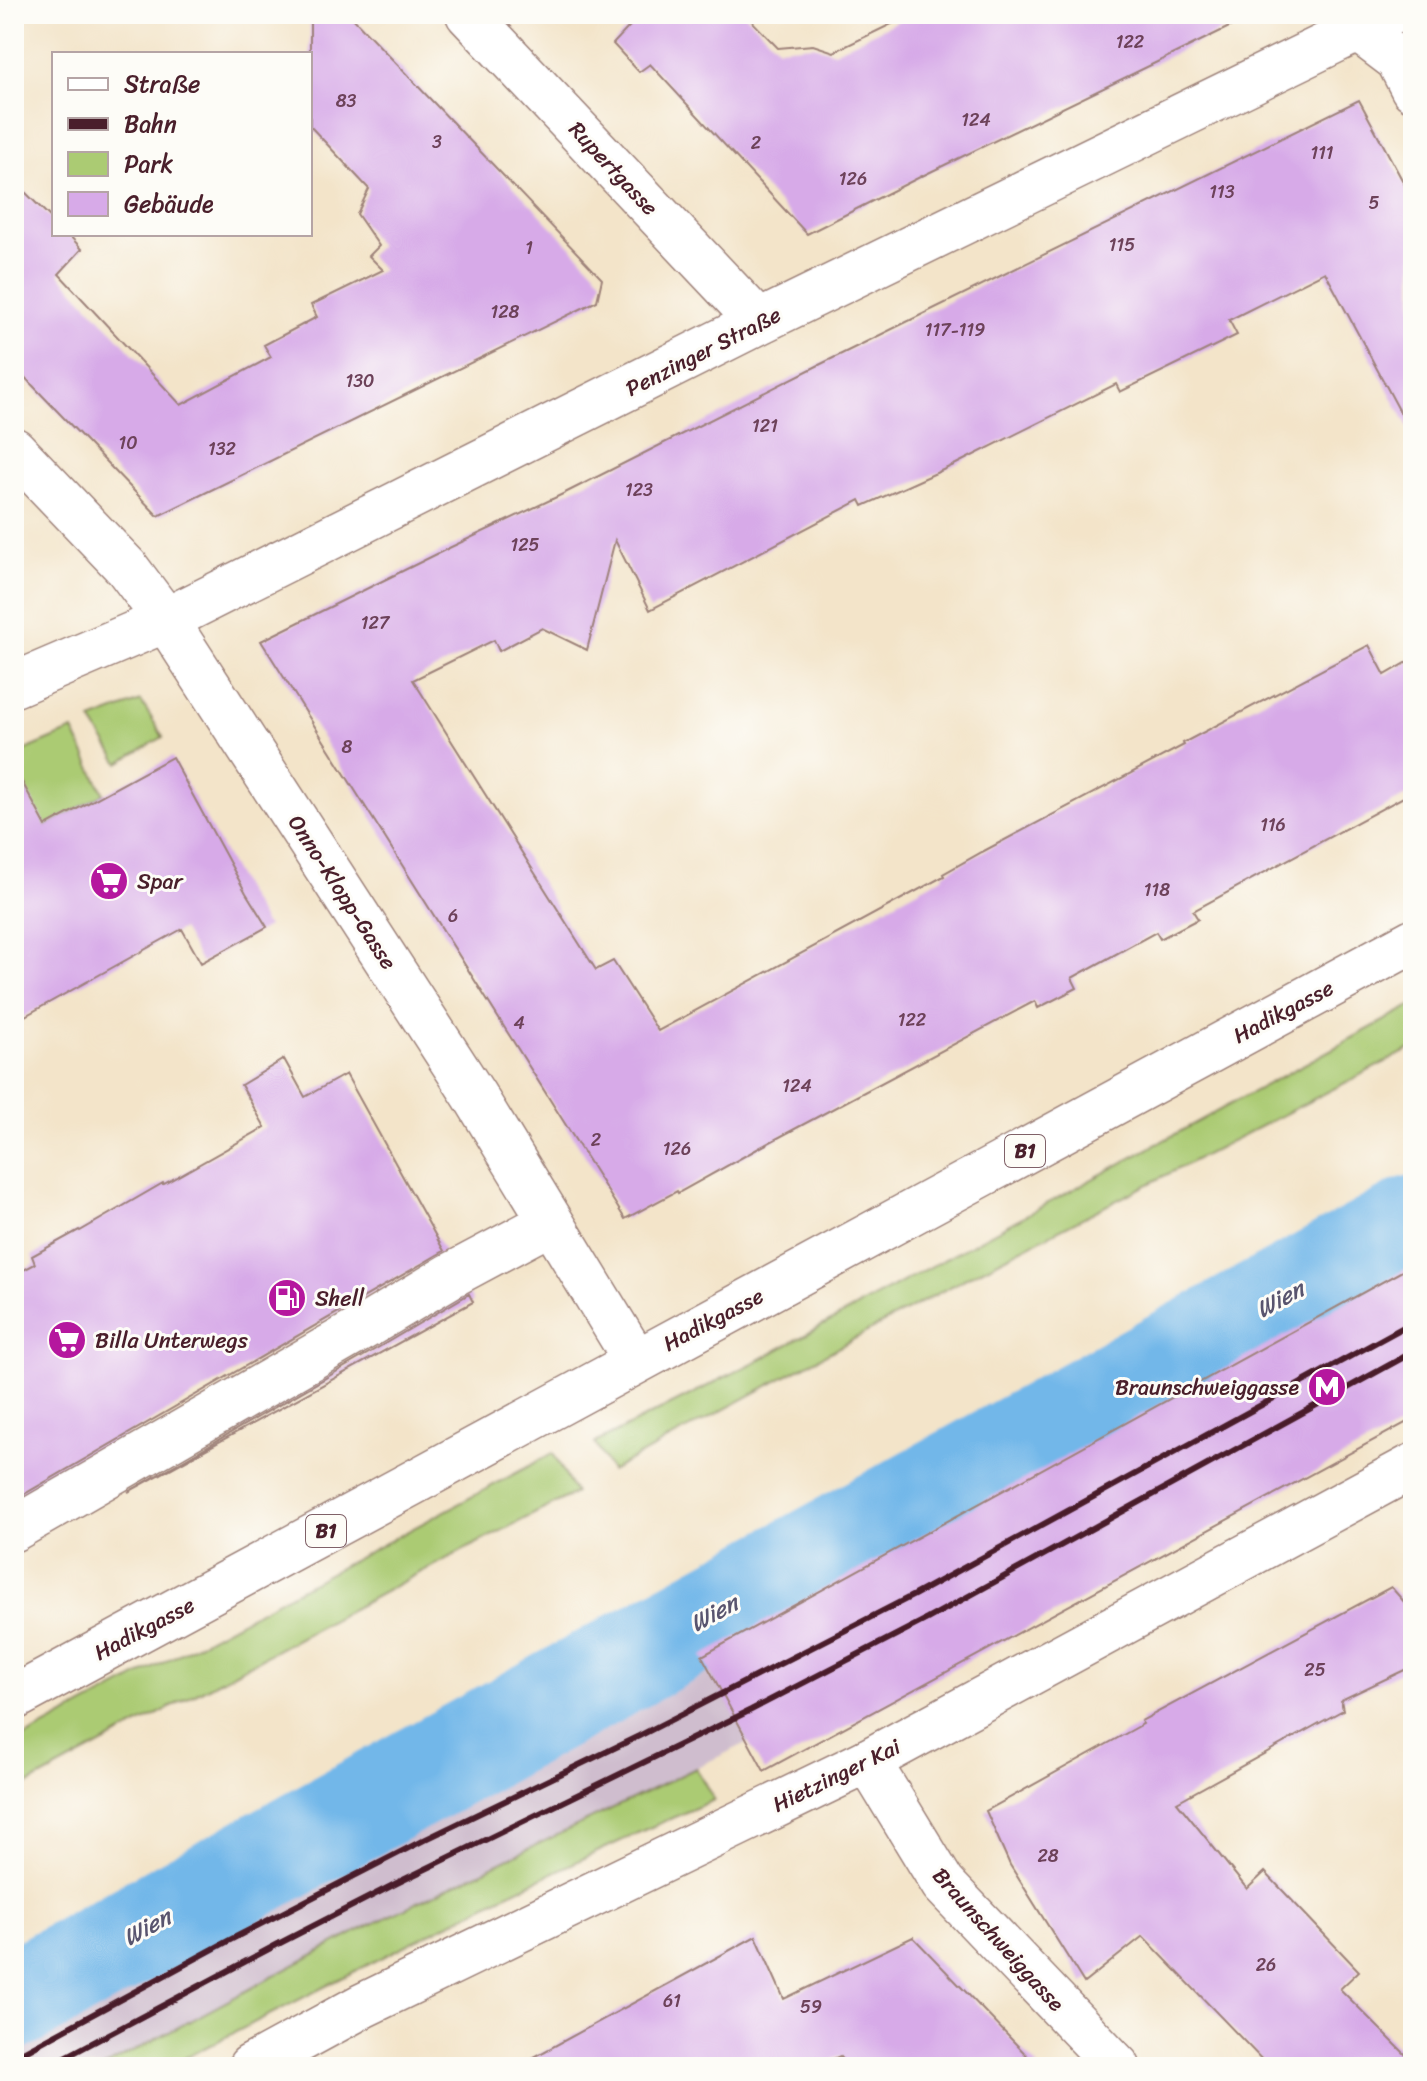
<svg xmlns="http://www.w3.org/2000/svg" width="1427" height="2081" viewBox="0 0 1427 2081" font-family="Sriracha,sans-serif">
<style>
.industrial{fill:#cfbdce}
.green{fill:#abcb73;stroke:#7a754f;stroke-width:2}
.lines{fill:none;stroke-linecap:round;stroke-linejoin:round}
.river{stroke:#72b7e9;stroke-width:100}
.building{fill:#d7aae8}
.minor-casing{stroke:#9e827a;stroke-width:47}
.major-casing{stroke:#9e827a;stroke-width:47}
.minor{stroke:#fff;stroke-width:44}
.major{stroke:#fff;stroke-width:44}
.rail{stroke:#4a1f2b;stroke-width:6}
.labels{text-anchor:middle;stroke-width:6;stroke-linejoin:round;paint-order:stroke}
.number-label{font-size:18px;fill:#6d425a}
.shield{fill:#fdfcf7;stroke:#806168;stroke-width:2}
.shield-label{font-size:20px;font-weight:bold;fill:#4a1f2b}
.street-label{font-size:22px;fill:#4a1f2b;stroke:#fdfcf7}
.poi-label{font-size:22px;fill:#4a1f2b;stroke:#fdfcf7;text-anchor:start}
.water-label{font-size:24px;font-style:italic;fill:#58546e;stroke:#fdfcf7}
</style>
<rect width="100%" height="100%" fill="#fdfcf7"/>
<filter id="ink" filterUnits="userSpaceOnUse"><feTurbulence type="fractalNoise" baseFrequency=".0125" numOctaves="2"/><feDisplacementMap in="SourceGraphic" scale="16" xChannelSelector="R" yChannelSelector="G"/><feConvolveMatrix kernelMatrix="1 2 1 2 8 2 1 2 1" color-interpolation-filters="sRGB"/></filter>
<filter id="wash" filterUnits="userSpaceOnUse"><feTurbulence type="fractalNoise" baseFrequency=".006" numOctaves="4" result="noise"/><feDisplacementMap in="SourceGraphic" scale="32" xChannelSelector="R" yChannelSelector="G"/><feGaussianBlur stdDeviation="1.8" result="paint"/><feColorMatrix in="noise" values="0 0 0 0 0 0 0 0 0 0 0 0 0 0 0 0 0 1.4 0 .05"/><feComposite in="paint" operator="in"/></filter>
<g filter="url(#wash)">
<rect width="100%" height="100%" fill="#f3e4c9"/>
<path class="industrial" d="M1413,1260V1379L749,1742L360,1930L104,2067H14V2030L493,1765Z"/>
<path class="green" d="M141,701L163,737L119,763L91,720Z
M73,730L104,794L14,844V755Z
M1413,1005V1048L979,1271L611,1471L595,1443L759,1360Z
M553,1453L575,1493L419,1573L14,1792V1743Z
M696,1768L714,1800L642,1831L501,1897L167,2067H104L360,1930Z"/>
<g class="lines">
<path class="river" d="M14,2000L1413,1226"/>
</g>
<g id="blocks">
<path class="building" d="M310,14H349L602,279L597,301L158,516L14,366V181L54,221V234H68L82,249L59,274L181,405L271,357L264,345L317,317L311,305L383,270L369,256L379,246L357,214L369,189L310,126Z
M641,14H745L778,48L813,45L834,52L912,14H1256L920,177L807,234L650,64L639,72L613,44Z
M1359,100L1413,200V436L1325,272L1229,320L1237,335L1120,392L1116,384L956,464L863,506L860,500L650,610L615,540L587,650L542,628L499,651L494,640L413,680L596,970L613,961L658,1031L944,876L943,874L982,852L1184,745L1183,743L1369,645L1385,675L1413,659V792L1193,911L1198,919L1160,939L1156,932L1072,978L1077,988L1038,1008L1035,1001L759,1148L678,1193L677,1191L625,1219L261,641L449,548L565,493L817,366Z
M172,757L246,893L267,927L201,963L182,929L14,1022V767L46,826Z
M284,1059L305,1097L346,1074L444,1251L14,1500V1275L35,1264L32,1256L79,1230L80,1231L163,1183L164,1184L265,1127L241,1085Z
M1413,1265V1419L764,1771L702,1656Z
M469,1294L473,1302L128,1492L381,1346Z
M1391,1587L1413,1612V1666L1341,1700L1343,1710L1177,1802L1247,1889L1265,1872L1359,1971L1340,1989L1413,2062V2067H1269L1143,1936L1084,1983L1010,1865L986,1811L1143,1724L1141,1721Z
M756,1936L784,1999L913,1937L1038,2067H850L840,2056L816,2067H516Z"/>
</g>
</g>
<g filter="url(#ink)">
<use href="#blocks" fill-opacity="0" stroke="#9e827a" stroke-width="2"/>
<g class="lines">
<g class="minor-casing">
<path id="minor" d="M468,14L759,322
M1337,14L1398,60L1413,89
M14,450L127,568L166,620L474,1095L636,1361
M14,685L166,620L759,322L1390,14
M14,1529L368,1325L450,1276L551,1222
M868,1761L943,1884L1118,2067"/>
</g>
<g class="major-casing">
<path id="major" d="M14,1698C481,1447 946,1193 1413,941
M250,2067L362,2006L868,1761L1413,1466"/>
</g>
<use href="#minor" class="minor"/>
<use href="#major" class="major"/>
<path class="rail" d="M14,2057L228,1941L424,1840L639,1736L914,1595L1413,1322
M47,2067L282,1942L397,1883L751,1710L927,1619L1413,1352"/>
</g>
</g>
<defs>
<g id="supermarket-disc" transform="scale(2)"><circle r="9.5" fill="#b5179e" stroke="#fdfcf7"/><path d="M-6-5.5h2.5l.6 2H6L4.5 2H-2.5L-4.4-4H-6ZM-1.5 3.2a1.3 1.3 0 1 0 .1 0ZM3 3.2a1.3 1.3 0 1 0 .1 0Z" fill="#fff"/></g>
<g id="fuel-disc" transform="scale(2)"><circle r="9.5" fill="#b5179e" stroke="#fdfcf7"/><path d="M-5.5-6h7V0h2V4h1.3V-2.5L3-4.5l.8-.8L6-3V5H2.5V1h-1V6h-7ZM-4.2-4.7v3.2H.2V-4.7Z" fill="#fff"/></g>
<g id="metro-disc" transform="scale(2)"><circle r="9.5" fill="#b5179e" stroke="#fdfcf7"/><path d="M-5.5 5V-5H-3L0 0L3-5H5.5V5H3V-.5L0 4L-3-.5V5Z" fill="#fff"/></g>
</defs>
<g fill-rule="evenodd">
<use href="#supermarket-disc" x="109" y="881"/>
<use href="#fuel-disc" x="287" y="1298"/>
<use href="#supermarket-disc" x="67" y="1340"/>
<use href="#metro-disc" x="1327" y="1387"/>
</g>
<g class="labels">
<g class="number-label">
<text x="1130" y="48">122</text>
<text x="346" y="107">83</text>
<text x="976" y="126">124</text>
<text x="437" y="148">3</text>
<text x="756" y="149">2</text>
<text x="1322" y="159">111</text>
<text x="853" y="185">126</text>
<text x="1222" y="198">113</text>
<text x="1374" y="209">5</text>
<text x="1122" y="251">115</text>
<text x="529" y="254">1</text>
<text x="505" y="318">128</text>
<text x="955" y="336">117-119</text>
<text x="360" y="387">130</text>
<text x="765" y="432">121</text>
<text x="128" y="449">10</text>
<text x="222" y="455">132</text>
<text x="639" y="496">123</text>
<text x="525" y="551">125</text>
<text x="375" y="629">127</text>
<text x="347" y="753">8</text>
<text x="1273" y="831">116</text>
<text x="1157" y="896">118</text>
<text x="453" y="922">6</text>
<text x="912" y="1026">122</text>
<text x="519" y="1029">4</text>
<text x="797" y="1092">124</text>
<text x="596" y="1146">2</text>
<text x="677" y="1155">126</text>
<text x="1315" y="1676">25</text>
<text x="1048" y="1862">28</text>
<text x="1266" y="1971">26</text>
<text x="672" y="2007">61</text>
<text x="811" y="2013">59</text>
</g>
<g class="shield">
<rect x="1005" y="1135" width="40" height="32" rx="6"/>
<rect x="306" y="1515" width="40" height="32" rx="6"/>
</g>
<g class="shield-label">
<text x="1025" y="1158">B1</text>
<text x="326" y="1538">B1</text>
</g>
<g class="street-label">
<text transform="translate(614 168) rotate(47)" y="8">Rupertgasse</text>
<text transform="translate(703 351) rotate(-27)" y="8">Penzinger Straße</text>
<text transform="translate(343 892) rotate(57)" y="8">Onno-Klopp-Gasse</text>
<text transform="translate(1283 1011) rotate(-28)" y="8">Hadikgasse</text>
<text transform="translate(713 1319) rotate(-28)" y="8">Hadikgasse</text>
<text transform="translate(144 1628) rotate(-28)" y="8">Hadikgasse</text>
<text transform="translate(836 1775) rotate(-26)" y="8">Hietzinger Kai</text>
<text transform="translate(999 1939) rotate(48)" y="8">Braunschweiggasse</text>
</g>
<g class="poi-label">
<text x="137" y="889">Spar</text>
<text x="315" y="1306">Shell</text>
<text x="95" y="1348">Billa Unterwegs</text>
<text x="1299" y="1395" text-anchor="end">Braunschweiggasse</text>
</g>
<g class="water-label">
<text transform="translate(1280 1299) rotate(-29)" y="8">Wien</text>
<text transform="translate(714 1613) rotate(-29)" y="8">Wien</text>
<text transform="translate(147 1927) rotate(-29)" y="8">Wien</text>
</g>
</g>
<rect width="1427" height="2081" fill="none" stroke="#fdfcf7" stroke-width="48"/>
<rect x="52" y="52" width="260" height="184" fill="#fdfcf7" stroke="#b5a4a5" stroke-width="2"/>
<rect x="68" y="78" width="40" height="12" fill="#ffffff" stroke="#b5a4a5" stroke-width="2"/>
<text x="124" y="92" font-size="24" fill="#4a1f2b">Straße</text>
<rect x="68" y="118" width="40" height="12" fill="#4a1f2b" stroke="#b5a4a5" stroke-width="2"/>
<text x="124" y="132" font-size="24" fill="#4a1f2b">Bahn</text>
<rect x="68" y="152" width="40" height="24" fill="#abcb73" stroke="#b5a4a5" stroke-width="2"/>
<text x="124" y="172" font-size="24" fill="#4a1f2b">Park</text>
<rect x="68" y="192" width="40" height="24" fill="#d7aae8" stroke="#b5a4a5" stroke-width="2"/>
<text x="124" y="212" font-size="24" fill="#4a1f2b">Gebäude</text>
</svg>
